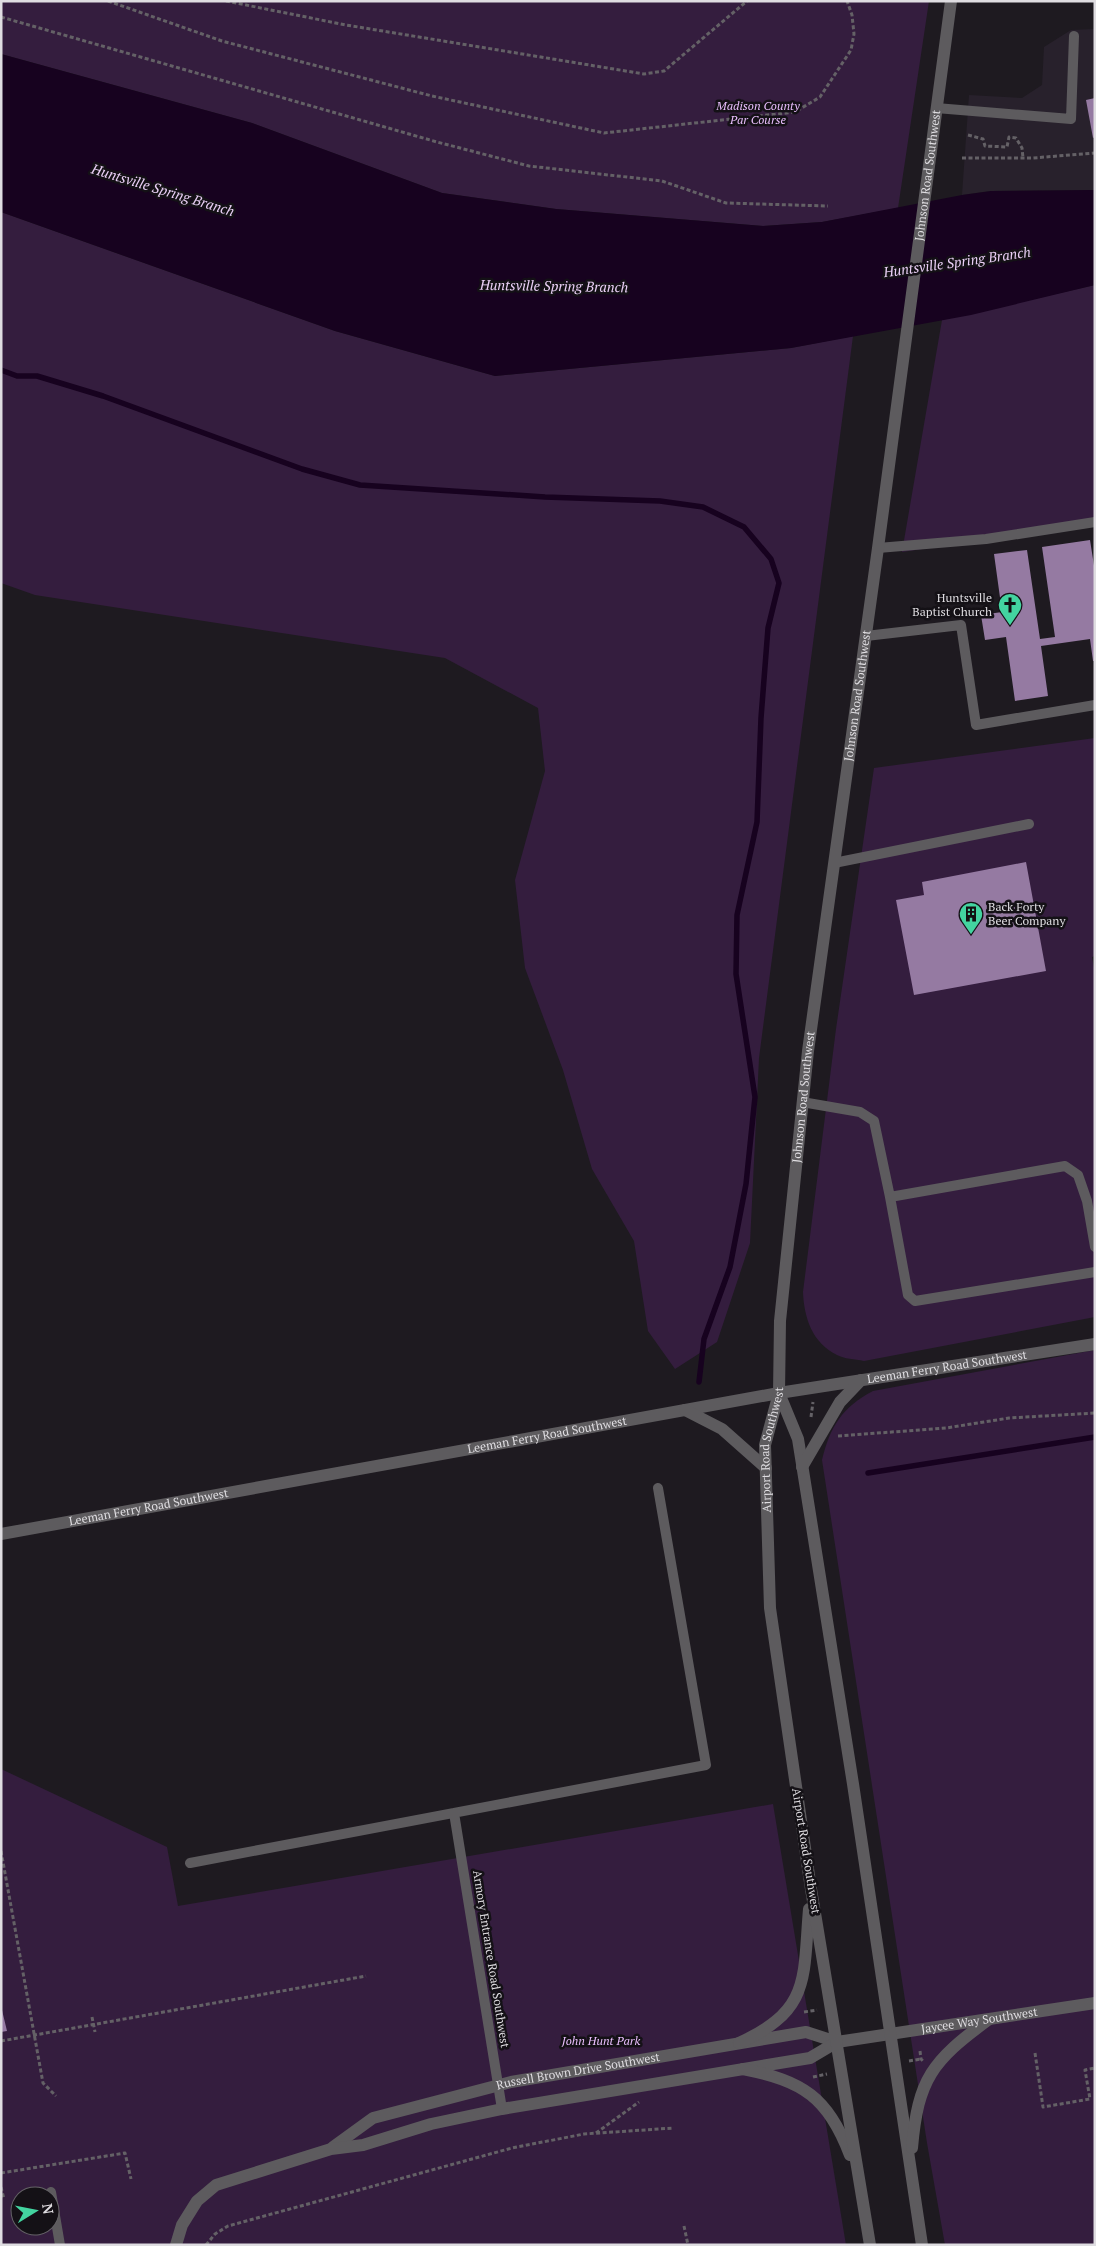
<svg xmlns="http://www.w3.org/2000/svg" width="1096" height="2246" viewBox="0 0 1096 2246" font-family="'PT Serif',serif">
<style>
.built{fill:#28212c}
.green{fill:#341d3e;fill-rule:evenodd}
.water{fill:#17021f}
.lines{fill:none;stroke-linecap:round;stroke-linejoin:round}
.stream{stroke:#17021f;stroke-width:5.5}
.building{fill:#957aa2}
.path{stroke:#646166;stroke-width:3;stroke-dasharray:4 2.5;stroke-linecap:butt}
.service{stroke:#5d5b5e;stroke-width:10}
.minor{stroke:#5d5b5e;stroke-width:12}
.tertiary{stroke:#5d5b5e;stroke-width:12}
.labels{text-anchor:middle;stroke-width:5;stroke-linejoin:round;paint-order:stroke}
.park-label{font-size:12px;font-style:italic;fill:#e9befd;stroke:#141116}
.street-label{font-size:12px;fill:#dfdde1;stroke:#141116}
.poi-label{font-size:12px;fill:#dfdde1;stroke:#141116;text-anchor:end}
.water-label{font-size:14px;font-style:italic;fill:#ead0f6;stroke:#141116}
</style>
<rect width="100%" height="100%" fill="#1e1a20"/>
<path class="built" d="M1095,29V190L991,191L962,195L969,95L1022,98L1042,85L1044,47L1071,30Z"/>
<path class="green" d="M1,1H929L898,208L822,222L763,226L556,209L442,193L252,123L1,54Z
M1,212L335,331L495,376L791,348L853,336L759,1058L750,1243L717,1342L675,1369L648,1331L634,1241L592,1169L563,1070L525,968L515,880L545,771L538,708L445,658L35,595L1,583Z
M1095,285V524L902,552L942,320Z
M1095,738V956L1092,957L1095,973V1317L864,1361C855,1359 844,1359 837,1355C812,1343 804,1317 803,1292L836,1029L874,768Z
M1095,1350V2245H945L927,2143L822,1460C830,1427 842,1407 873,1391Z
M1,1769L167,1847L178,1906L773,1804L846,2245H1ZM20,2196H50V2226H20Z"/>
<path class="water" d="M1,54L252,123L442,193L556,209L763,226L822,222L962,195L991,191L1095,190V285L971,315L791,348L495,376L335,331L1,212Z"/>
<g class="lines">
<path class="stream" d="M1,370L17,376H37L103,396L302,469L360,485L545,497L660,501L703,507L744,527L771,559L779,583L768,628L761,718L757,822L737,915L736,974L755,1097L746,1184L730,1267L704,1339L699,1382
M868,1473L1095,1437"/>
</g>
<path class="building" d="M1095,98V137L1093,138L1086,100Z
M1090,540L1095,572V661H1093L1090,639L1041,646L1048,696L1015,701L1006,637L985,640L981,615L1002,612L994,554L1027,550L1040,639L1055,637L1042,547Z
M1026,862L1046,971L914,995L896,900L924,895L922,882Z
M1,2006L7,2031L1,2032Z"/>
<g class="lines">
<path class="path" d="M108,1L222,41L432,96L604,133L795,112L820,97L851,50L854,34L852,15L847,1
M226,1L346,25L644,74L664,71L747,1
M1,17L437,142L529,166L662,181L726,203L828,206
M968,135L983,139L985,146L1007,147L1009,137L1016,138L1022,148L1023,158
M962,158H1033L1095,153
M811,1417L813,1402
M838,1436L946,1428L1009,1418L1095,1413
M1,1851L43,2083L56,2096
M804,2012L817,2010
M92,2017L95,2032
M1,2041L366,1976
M920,2051L921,2059L923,2061
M1035,2053L1043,2107L1090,2099L1085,2070L1095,2068
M909,2061L921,2059
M813,2077L827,2074
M596,2133L639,2102
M1,2173L125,2153L131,2179
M1,2187L4,2199
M684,2226L688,2245
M206,2245L215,2234L228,2226L512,2148L584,2134L674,2128"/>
<path class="service" d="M936,108L1071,119L1074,36
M878,548L986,539L1095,522
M866,636L961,625L976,725L1095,705
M834,863L1029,824
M802,1102L860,1112L874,1121L890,1197L1065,1166L1078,1175L1087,1201L1095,1247
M890,1197L908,1295L915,1301L1095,1272
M454,1813L502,2109
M190,1863L706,1765L658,1488
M51,2192L60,2245"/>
<g class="minor">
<path id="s1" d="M1,1534L779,1393"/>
<path id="s2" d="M333,2147L373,2118L511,2082L806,2032L837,2042"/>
<path id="s3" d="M176,2245L182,2225L197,2201L216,2185L331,2149L363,2145L431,2124L502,2109L810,2058L837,2042L1095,2003"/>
</g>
<g class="tertiary">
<path d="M779,1393L798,1439L853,1784L922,2245"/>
<path id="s4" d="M779,1393L1095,1344"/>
<path d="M685,1410L722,1429L766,1468"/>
<path d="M802,1467L840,1402L861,1380"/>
<path d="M739,2043C811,2010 803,1979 809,1909"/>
<path d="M743,2069C803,2081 828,2097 850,2155"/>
<path d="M912,2148C918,2079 932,2061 988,2020"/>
<path id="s5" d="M870,2245L811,1889L770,1608L765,1445L779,1393L780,1321L808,1051L878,548L951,1"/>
</g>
</g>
<defs>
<g id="church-pin" transform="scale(1.25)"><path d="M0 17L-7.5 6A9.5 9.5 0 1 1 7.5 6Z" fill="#43d4a0" stroke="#141116"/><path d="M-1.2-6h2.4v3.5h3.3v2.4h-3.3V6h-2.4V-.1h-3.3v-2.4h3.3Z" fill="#111"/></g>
<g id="building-pin" transform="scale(1.25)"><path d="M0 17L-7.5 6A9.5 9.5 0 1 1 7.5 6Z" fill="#43d4a0" stroke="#141116"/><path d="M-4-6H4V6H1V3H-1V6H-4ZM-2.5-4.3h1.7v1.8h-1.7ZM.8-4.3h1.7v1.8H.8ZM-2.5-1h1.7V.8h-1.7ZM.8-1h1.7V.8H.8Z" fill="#111"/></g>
</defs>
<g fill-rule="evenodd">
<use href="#church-pin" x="1010" y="605"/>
<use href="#building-pin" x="971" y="914"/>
</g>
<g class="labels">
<g class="park-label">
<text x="758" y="110">Madison County<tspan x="758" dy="14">Par Course</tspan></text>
<text x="601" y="2045">John Hunt Park</text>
</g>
<g class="street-label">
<text dy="4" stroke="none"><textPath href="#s5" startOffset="2089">Johnson Road Southwest</textPath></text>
<text dy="4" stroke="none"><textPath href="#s5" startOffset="1564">Johnson Road Southwest</textPath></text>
<text dy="4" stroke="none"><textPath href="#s5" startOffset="1159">Johnson Road Southwest</textPath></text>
<text dy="4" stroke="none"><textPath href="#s4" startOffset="170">Leeman Ferry Road Southwest</textPath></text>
<text dy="4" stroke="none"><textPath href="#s1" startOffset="555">Leeman Ferry Road Southwest</textPath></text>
<text dy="4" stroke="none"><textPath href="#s5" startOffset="804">Airport Road Southwest</textPath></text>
<text dy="4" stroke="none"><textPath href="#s1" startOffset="150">Leeman Ferry Road Southwest</textPath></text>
<text transform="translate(806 1851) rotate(81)" y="4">Airport Road Southwest</text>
<text transform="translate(491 1959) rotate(81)" y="4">Armory Entrance Road Southwest</text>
<text dy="4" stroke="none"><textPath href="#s3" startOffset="858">Jaycee Way Southwest</textPath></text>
<text dy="4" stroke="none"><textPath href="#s2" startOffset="260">Russell Brown Drive Southwest</textPath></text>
</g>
<g class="poi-label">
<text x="992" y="602">Huntsville<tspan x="992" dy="14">Baptist Church</tspan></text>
<text x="988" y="911" text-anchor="start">Back Forty<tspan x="988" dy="14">Beer Company</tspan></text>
</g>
<g class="water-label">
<text transform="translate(163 190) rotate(17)" y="5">Huntsville Spring Branch</text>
<text transform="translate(957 262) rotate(-8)" y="5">Huntsville Spring Branch</text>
<text transform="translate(554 286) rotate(1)" y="5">Huntsville Spring Branch</text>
</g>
</g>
<rect width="1096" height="2246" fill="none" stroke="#dfdde1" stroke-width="5"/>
<g transform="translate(35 2211) rotate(80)"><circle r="24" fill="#141116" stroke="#656367"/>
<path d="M0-4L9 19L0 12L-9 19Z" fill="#43d4a0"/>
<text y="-8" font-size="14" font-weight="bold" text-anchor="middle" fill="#dfdde1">N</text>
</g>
</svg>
